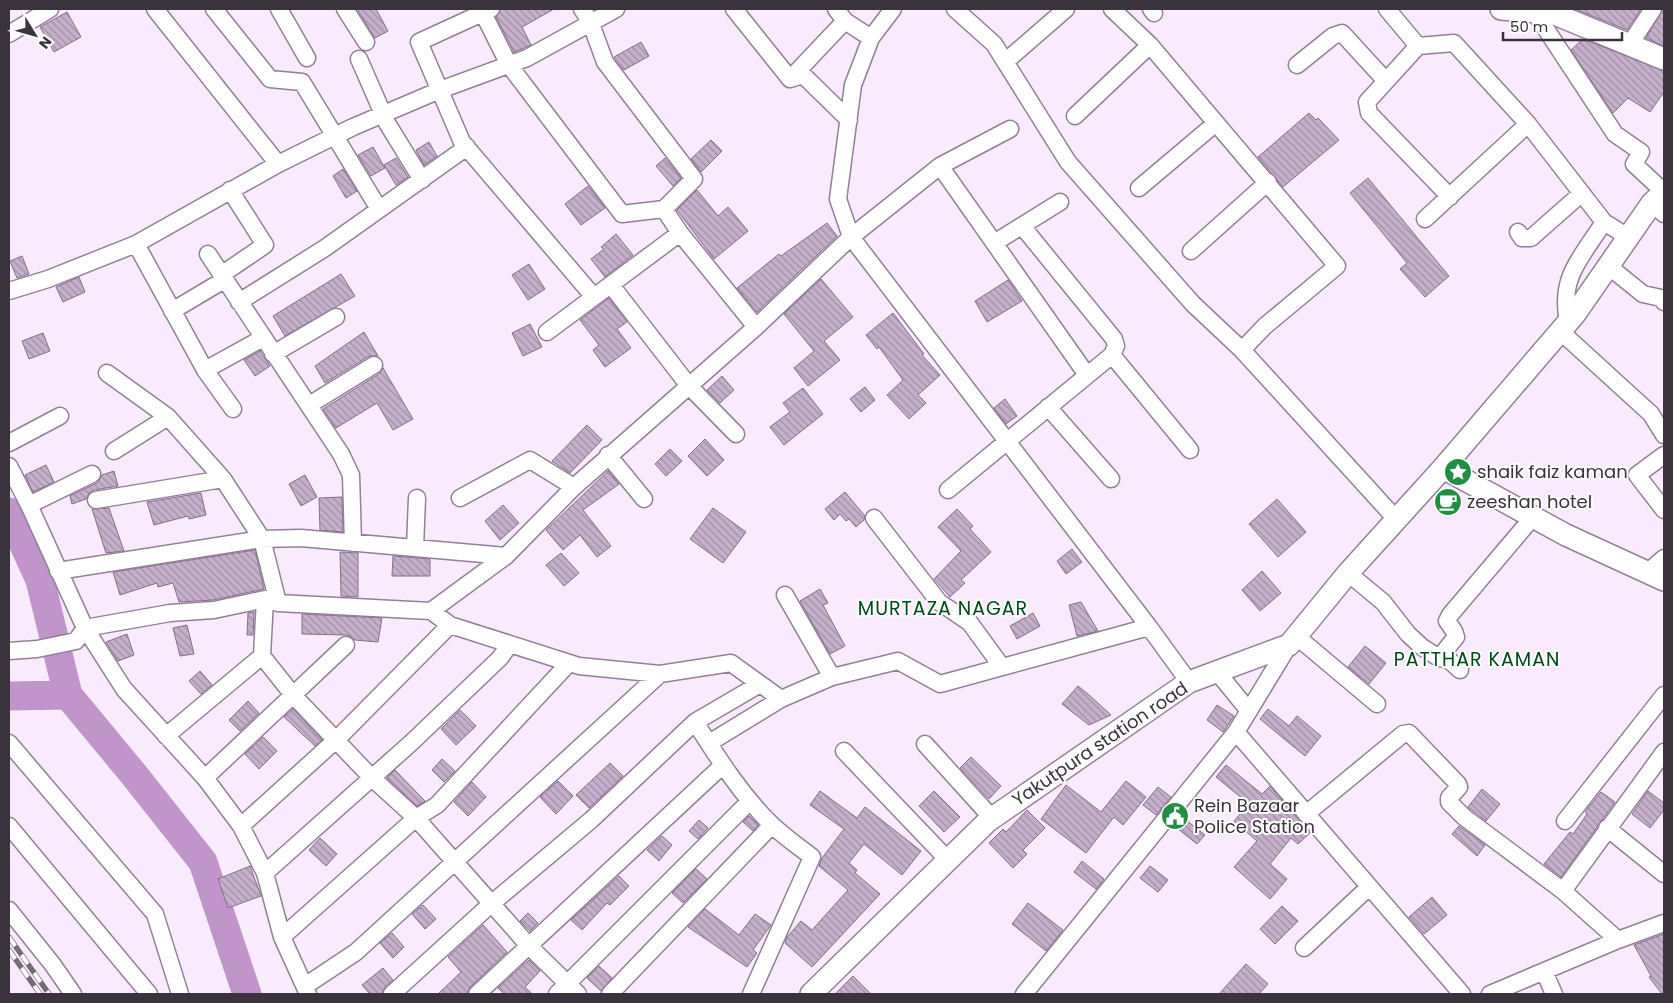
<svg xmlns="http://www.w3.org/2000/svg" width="1673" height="1003" viewBox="0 0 1673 1003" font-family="Poppins,sans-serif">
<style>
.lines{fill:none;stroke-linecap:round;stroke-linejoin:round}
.river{stroke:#bf95ca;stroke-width:29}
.building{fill:url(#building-back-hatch);stroke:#85708b}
.minor-casing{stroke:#947f99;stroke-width:19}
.tertiary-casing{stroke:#947f99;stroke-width:24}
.minor{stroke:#fff;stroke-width:16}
.tertiary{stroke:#fff;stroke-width:21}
.rail-casing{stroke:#756b78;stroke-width:5.5}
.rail{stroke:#fefefe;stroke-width:4;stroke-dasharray:11;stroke-linecap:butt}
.labels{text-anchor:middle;stroke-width:4;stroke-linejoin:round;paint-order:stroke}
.poi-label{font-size:18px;fill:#3a323d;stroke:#fefefe;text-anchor:start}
.street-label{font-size:18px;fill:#3a323d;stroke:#fefefe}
.neighbourhood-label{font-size:19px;letter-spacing:1px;fill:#00491b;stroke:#fefefe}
</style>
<defs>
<pattern id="building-back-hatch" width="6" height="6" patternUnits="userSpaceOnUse" patternTransform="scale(1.25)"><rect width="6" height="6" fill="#c5afcb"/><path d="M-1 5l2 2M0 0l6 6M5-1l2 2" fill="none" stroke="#a18fa6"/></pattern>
</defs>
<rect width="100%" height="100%" fill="#f9ebfd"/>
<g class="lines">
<path class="river" d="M9,512L40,580L68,695L135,776L203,862L247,994
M9,696L68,695"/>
</g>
<path class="building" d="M357,9H376L388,31L375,38Z
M501,9H554L522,27L531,45L514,52L496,17Z
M1575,9H1641L1627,30Z
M1663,9H1664V46L1646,38Z
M67,12L81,37L54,52L40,27Z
M1583,39L1664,71V92L1650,112L1628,98L1613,113L1571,50Z
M641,42L649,56L624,70L614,57Z
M1309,113L1316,120L1318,118L1339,140L1283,187L1258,157Z
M711,140L722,151L701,172L691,159Z
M429,142L437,156L424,165L416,150Z
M373,147L385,168L371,176L358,155Z
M396,158L408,177L396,185L384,165Z
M665,158L681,178L673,186L656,166Z
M343,169L357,191L346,198L333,176Z
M1368,178L1449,276L1425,297L1400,269L1407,263L1350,193Z
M588,186L605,208L581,225L565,204Z
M697,190L718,216L728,207L748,231L714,259L677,210Z
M827,223L837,236L757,312L737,288L779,254L781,256Z
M616,234L633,255L605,277L591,259L604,249L601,247Z
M22,256L29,274L17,278L10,261Z
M529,264L545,289L528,300L512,275Z
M341,274L355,296L285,336L273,316Z
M79,277L85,292L63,302L56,287Z
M821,279L853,317L824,341L840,360L808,386L794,368L814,351L784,314Z
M1008,280L1022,301L987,322L975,301Z
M609,298L627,322L617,329L631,348L605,367L593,350L599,345L580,320Z
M893,313L924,354L922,355L940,375L918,395L926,403L909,419L887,395L903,380L879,347L877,349L866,335Z
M530,324L542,347L523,356L512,333Z
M364,332L378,356H369L325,383L315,366Z
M43,333L50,351L29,359L22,341Z
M260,351L270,366L255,376L244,360Z
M383,368L413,419L393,430L377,403L336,428L323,409L379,374Z
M722,376L734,390L720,403L707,390Z
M865,387L875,400L861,412L850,399Z
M803,388L823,414L784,445L770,427L790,412L783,403Z
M1005,399L1017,416L1006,424L994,408Z
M587,425L602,440L570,473L552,461Z
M705,439L724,460L707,476L688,456Z
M670,449L682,461L666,476L655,464Z
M46,465L54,482L33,492L25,475Z
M114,471L118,486L94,490L89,493L86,499L72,504L70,496L97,483L102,475Z
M608,471L619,484L583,510L611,546L597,557L580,535L563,550L546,530Z
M305,475L317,497L301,506L289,484Z
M845,492L865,516L864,520L856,527L849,519L846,521L840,514L834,520L825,509Z
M201,493L206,515L189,519L188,516L154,525L147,502Z
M342,497L343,532L320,530L319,498Z
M1277,499L1306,532L1278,557L1249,524Z
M503,505L519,523L500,540L485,521Z
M109,508L124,551L106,553L92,509Z
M713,508L746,532L723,563L690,539Z
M957,509L973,526L970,529L991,552L961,580L965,583L950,597L934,579L961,551L938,527Z
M1072,549L1082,562L1066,574L1057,561Z
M255,550L264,589L213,600L179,602L173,583L158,587L157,583L120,595L113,572Z
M340,552L358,553V597L341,596Z
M561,553L579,573L564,586L546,565Z
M393,556L430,559V576H392Z
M1262,571L1281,593L1260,611L1242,590Z
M820,589L828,603L823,605L845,646L830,654L800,601Z
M1081,602L1098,631L1077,636L1069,605Z
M254,612L253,635H247L248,613Z
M1033,613L1040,626L1017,639L1010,626Z
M302,614L382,618L378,642L355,640L348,635L302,634Z
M187,625L194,654L180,656L173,628Z
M127,634L134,655L118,661L106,642Z
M1365,646L1386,663L1369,684L1348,667Z
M200,671L212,685L201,694L189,681Z
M1078,686L1088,694L1111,715L1089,725L1062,704Z
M248,701L259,713L240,731L229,720Z
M1217,705L1234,716L1223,732L1207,720Z
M293,709L322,740L315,746L284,717Z
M1268,709L1289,726L1297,716L1321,736L1305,756L1260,719Z
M460,710L476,726L456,745L441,729Z
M263,737L277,751L259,769L245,754Z
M971,757L1001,786L989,799L960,768Z
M442,759L455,771L444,782L432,770Z
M610,763L623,776L589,808L576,795Z
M1226,765L1262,794L1270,786L1310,833L1298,844L1291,838L1270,864L1287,879L1270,899L1234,867L1257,841L1234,821L1249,804L1216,777Z
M395,770L425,801L417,806L387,778Z
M558,781L573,796L556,814L540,797Z
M1126,781L1146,797L1123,825L1114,817L1086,853L1041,819L1066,785L1101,812Z
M472,782L486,797L468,816L454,802Z
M1158,787L1171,797L1156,815L1143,805Z
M1482,789L1500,804L1486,821L1468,807Z
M820,791L857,818L865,807L921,851L902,875L864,844L849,863L857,870L855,873L880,894L812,967L785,943L787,937L801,921L812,930L848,890L819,866L822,858L844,829L810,805Z
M934,791L960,817L944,832L919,806Z
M1648,791L1664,803V810L1650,828L1632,814Z
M1601,792L1615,802L1561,877L1544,864L1570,832L1573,834L1587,814L1585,812Z
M1027,810L1045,828L1023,850L1027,854L1013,868L989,843L1003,829L1006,832Z
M749,816L758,825L753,831L743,822Z
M1181,816L1205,835L1197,844L1173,825Z
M699,820L708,828L698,839L689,831Z
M1459,826L1485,845L1477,856L1452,834Z
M662,836L672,845L659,861L647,850Z
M320,838L337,854L326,866L309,850Z
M1082,861L1104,879L1096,889L1074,872Z
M250,866L261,896L228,908L218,879Z
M1150,866L1168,880L1158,892L1140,878Z
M696,869L707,879L683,903L672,893Z
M619,876L629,886L610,905L607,903L582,930L571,920Z
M1432,897L1447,915L1424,934L1409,917Z
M1028,903L1063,930L1046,951L1012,924Z
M423,905L436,919L425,929L412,914Z
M1282,906L1298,921L1275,944L1260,929Z
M705,909L739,935L755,914L771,925L753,950L757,953L747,967L688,927Z
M528,913L538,923L530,931L520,921Z
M483,925L507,952L470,987L467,994H438L461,972L448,957Z
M392,933L404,947L393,958L380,943Z
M1664,934V994H1662L1649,977L1651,976L1634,945Z
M529,960L540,971L525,987L532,994H504L498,988Z
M1246,964L1268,984L1259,994H1219Z
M599,966L612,978L601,991L587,978Z
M383,968L393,980L385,987L382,994H370L362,985Z
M853,976L871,994H835Z"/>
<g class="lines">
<g class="minor-casing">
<path id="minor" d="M155,9L278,164
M214,9L270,79L302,82L379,209
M279,9L307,58
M345,9L366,42
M491,9L419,42L462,142L594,297
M582,9L590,21L605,62L694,179L664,209L680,233L756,327
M734,9L790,79L803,75L849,120
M836,9L845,21L871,38
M893,9L871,38L853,85L838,199L851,237L1149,627L1189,682
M955,9L994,44L1068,162L1193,304L1242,350L1396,519
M1112,9L1150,45L1337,266L1265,326L1242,350
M1151,9L1154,13
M1387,9L1418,46L1454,43L1528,124L1604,222L1628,237
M1534,11L1615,134L1641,152L1634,164L1664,192
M483,13L509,65L622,214L664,209
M9,34L50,9
M1630,44L1653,9
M1418,46L1367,102L1369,113L1450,197
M359,59L387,123L422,180
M1005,62L1066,9
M1297,65L1333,36L1342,33L1386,81
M790,79L845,21
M1075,116L1150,45
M940,166L1087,375
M1139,188L1216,123
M1652,203L1664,214
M1425,219L1528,124
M1022,226L1114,339L1116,346L1112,355L1190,450
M1518,232L1522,238H1531L1582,193
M994,243L1060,202
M136,244L205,370L233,409
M1191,251L1268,182
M208,254L341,454L351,475L353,543
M1607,265L1643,294L1661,298L1664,302
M221,275L265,245L230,190
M611,285L689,386L736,434
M9,291L48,279L136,244L278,164L353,127L440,90L527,58L616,9
M239,302L325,248L467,147
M172,311L224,280
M1568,322C1559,277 1581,258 1604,222
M1560,331L1651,414L1664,435
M547,332L680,233
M273,354L336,317
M205,370L263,338
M107,373L168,417L223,479L262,539L278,603
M309,405L374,365
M1048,407L1111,479
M9,443L60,416
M114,451L168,417
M608,455L644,499
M1664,455L1637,475L1664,510
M9,466L29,505L85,628L124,689L205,778L241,826L265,873L282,937L308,994
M948,490L1112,355
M460,498L530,460L574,487
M96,500L223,479
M29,505L92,474
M874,518L939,602L970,623L1002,667
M415,548L417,498
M58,571L262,539L301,538L506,556
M1648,572L1664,558
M1348,573L1383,602L1408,634L1422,647L1439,658L1448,659L1460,670
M785,595L832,677
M265,599L262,656L293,695L372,778L416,818L529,946L578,994
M431,611L506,556L574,487L756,327L851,237L940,166L1010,129
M1296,636L1377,704
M9,651L37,649L76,641L85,628L170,613L214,610L265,599L278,603L431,611L450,625L579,666L660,674L731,663L781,699L832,677L898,661L940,684L1149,627
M1439,658L1456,637L1454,631L1447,621L1450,615L1533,517
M1218,673L1249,711
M695,722C718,758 740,793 770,823C783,836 798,846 812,857L751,994
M1236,732L1462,994
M166,736L262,656
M9,743L155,914L180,994
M709,743L781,699
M925,744L992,818
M844,751L948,860
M205,778L346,645
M1306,814L1403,734L1409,733L1458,784L1459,787L1449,798V802L1464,817L1563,891
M1565,821L1664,695
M9,826L149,994
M241,826L336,740L450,625
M1607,828L1664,874
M265,873L412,742L500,658L510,644
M9,910L53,965L73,994
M282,937L416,818L437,805L569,663
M1618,940L1563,891L1664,752
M1304,948L1369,887
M1544,971L1554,994
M305,986L356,952L660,674
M392,994L491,904L591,820L695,722L760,684
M477,994L722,766
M557,994L750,801
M610,994L772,825
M1024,994L1236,732L1289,645
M1490,994L1618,940L1664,923"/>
</g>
<g class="tertiary-casing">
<path id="tertiary" d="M1501,9L1552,13L1664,59
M1443,468L1566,535L1664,580
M811,994L988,821L1189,682L1289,645L1348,573L1443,468L1575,314L1652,203L1664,192"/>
</g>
<use href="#minor" class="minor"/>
<use href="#tertiary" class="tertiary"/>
<g class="rail-casing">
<path id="rail" d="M9,937L49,994
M9,950L40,994"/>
</g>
<use href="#rail" class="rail"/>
</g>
<defs>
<g id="sight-disc" transform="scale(1.4375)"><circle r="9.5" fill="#248d44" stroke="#fefefe"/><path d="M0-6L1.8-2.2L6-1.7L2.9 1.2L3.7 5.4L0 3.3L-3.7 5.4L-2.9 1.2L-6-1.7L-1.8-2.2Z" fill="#fff"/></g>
<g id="cafe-disc" transform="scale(1.4375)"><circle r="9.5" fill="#248d44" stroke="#fefefe"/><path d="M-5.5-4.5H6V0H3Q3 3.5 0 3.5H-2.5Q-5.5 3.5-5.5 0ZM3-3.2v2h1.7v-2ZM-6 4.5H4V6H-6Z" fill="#fff"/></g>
<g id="civic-disc" transform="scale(1.4375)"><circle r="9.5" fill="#248d44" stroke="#fefefe"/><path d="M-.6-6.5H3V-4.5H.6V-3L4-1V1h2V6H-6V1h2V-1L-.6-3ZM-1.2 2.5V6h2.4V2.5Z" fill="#fff"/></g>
</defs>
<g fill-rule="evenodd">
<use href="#sight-disc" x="1458" y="472"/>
<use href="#cafe-disc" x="1448" y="502"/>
<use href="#civic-disc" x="1175" y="816"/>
</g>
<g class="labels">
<g class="poi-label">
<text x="1477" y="478">shaik faiz kaman</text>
<text x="1467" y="508">zeeshan hotel</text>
<text x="1194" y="812">Rein Bazaar<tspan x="1194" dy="21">Police Station</tspan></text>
</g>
<g class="street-label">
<text transform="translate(1100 744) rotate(-34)" y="6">Yakutpura station road</text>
</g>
<g class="neighbourhood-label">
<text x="943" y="615">MURTAZA NAGAR</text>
<text x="1477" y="666">PATTHAR KAMAN</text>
</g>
</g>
<rect width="1673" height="1003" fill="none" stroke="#3a323d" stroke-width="20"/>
<g transform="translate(35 35) rotate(127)" stroke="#fefefe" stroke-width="4" paint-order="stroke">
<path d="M0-4L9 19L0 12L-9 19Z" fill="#3a323d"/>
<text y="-8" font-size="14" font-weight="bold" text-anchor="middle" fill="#3a323d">N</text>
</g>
<path d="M1503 32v8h119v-8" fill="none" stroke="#3a323d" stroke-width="2.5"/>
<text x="1510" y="32" font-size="15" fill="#3a323d" stroke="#fefefe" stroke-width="4" paint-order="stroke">50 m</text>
</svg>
